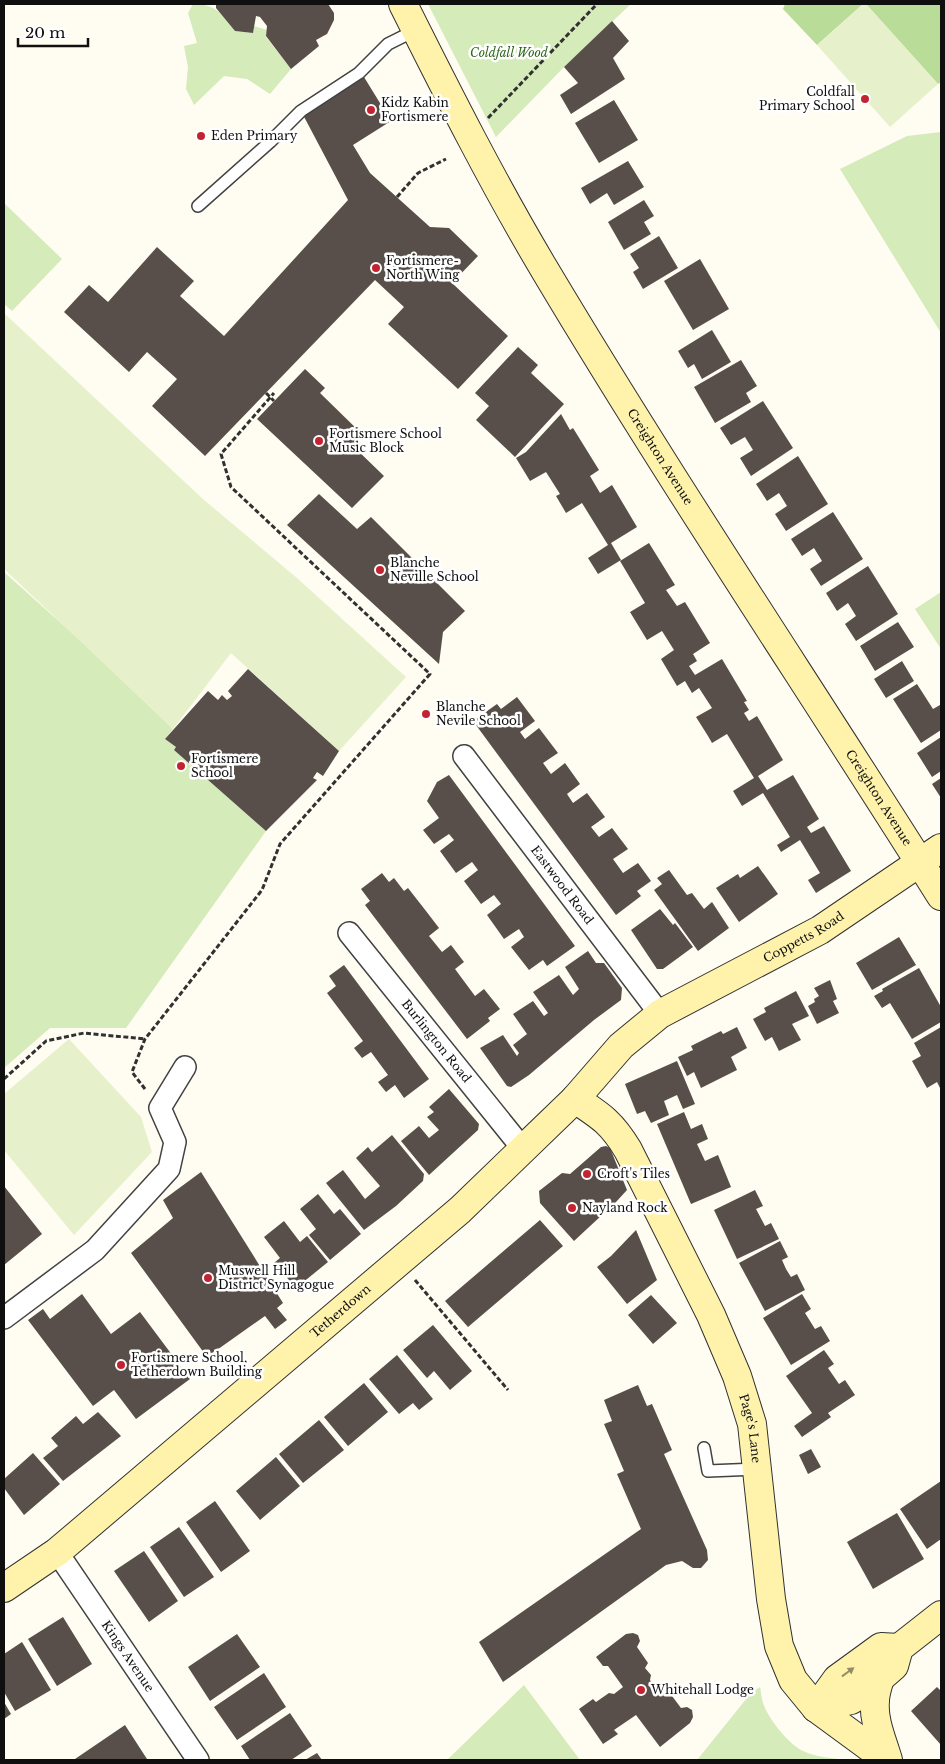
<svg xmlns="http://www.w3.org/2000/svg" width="945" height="1764" viewBox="0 0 945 1764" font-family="'Libre Baskerville',serif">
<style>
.green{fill:#d5ebb9}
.forest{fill:#b9dc98}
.pitch{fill:#e6f1cb}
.building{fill:#584f4b}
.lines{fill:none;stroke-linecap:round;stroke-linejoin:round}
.lane-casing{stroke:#424242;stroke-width:14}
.street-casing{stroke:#424242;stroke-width:24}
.secondary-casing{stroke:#313131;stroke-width:30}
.path{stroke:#313131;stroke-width:3;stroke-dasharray:5 2.5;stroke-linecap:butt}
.lane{stroke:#fff;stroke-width:11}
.street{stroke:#fff;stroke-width:21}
.secondary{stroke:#fff3ac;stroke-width:28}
.oneway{fill:#938c65}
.poi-dot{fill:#c22331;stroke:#fff;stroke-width:2}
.labels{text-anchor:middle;stroke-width:5;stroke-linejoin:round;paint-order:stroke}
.park-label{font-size:12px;font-style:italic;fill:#30681d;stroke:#fff}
.poi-label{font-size:12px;fill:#0f0f0f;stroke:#fff;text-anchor:start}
.street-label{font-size:12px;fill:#0f0f0f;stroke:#fff}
</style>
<rect width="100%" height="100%" fill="#fffcf1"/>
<path class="green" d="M193,4C217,4 222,15 235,31L253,33L254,26L267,30L266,37L291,69L270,94L247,79L224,76L194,105L186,89L188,67L184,46L197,43L188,13Z
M428,4H631L564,67L496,137Z
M941,132V333L840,169L907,136Z
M4,203L62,259L12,311L4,304Z
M4,572L82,642L173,729L165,739L176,747L174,750L266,831L126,1028H50L4,1068Z
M941,592V649L915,609Z
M524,1685L580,1760H447Z
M760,1687C761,1691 761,1695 762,1699C765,1715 788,1744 803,1751C816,1757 831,1758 845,1760H697L751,1693Z"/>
<path class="forest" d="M785,4H863L817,45L783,9Z
M866,4H941V82L938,84Z"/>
<path class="pitch" d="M863,4H866L938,84L890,127L817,45Z
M4,313L204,500L297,578L406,677L339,751L231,653L173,729L4,569Z
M69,1039L141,1117L152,1152L74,1235L4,1150V1094Z"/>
<path class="building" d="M216,4H328L334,13V20L327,34L316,40L319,46L291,69L266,36L267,26L260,17L256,16L253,33L235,31L216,8Z
M612,21L629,41L613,58L625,79L571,114L560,95L578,83L564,67Z
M364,77L391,121L353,145L370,173L430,227L449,228L478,256L452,283L508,336L458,389L388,324L404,307L375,280L205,456L152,406L177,379L147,352L129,372L64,312L89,285L108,302L157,247L194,281L180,296L224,336L348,200L301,111Z
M614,100L638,140L599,163L575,123Z
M628,161L644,187L614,205L607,193L590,204L581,188Z
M644,200L654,216L644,222L651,234L624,250L608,222Z
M659,236L678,268L643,289L633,272L639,268L630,254Z
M700,259L729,309L693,330L664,281Z
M712,330L731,362L702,379L694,364L688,368L678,351Z
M518,347L538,365L531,373L564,404L515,457L476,420L489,406L475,393Z
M741,360L757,386L746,393L751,402L715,423L694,387Z
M305,369L325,388L320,393L363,435L353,446L384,476L352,508L257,419Z
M763,401L793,448L751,476L740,458L753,450L745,437L731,445L720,428Z
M561,414L570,430L573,428L599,470L590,476L600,493L612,485L637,527L611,543L621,560L598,574L588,558L608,545L582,503L566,513L556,496L560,494L546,472L530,481L516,458L526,452Z
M798,456L828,504L786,531L775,514L787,506L779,493L767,501L756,484Z
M319,494L357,529L371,517L465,611L443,632L439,664L287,525Z
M833,512L863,559L821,586L810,569L822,561L814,548L802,556L791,539Z
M649,543L675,585L666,590L677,606L685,602L710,643L693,654L697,661L689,666L695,675L722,659L747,701L744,702L749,710L744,713L749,721L757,716L783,760L758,776L767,790L793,775L819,819L807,827L811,833L824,826L851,871L816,893L808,880L820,873L800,840L781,852L777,845L790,837L763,793L742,806L733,791L754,778L727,734L712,743L708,736L696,717L712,708L699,688L692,693L685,681L677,686L661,659L674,650L662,631L647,640L630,612L645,603L620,561Z
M868,566L898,614L856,641L845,624L856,616L848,603L837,611L826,593Z
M898,622L914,647L875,671L860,646Z
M902,661L914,681L886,698L874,679Z
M248,669L339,751L323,776L317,772L313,778L317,780L266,831L174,750L176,747L165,739L208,691L218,700L222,695L227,700L232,696L228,691Z
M917,684L933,709L940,705L941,707V730L921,743L893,699Z
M517,697L535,721L520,732L525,739L539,728L558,753L543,763L551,774L565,763L580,784L567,794L573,803L587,793L605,817L591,827L599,837L612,828L628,849L613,859L623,873L638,863L651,881L637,891L641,896L616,915L473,721L497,704L501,709Z
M941,737V771L932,777L917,753Z
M449,775L575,946L547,966L543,960L529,970L511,947L524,937L519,929L504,939L487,915L501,904L494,895L481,904L464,881L478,870L472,862L456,873L440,851L454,840L449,834L434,844L423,830L439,818L427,801L437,782Z
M941,778V798L932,784Z
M758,866L778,894L739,922L716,888L738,874L740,878Z
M669,870L687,895L692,893L704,909L712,902L729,928L698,951L654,890L662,884L657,878Z
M382,873L389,882L394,878L404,891L408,888L426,911L439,928L429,936L442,952L451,945L464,962L455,969L475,996L484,989L500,1009L488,1018L490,1021L467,1039L365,905L370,901L361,889Z
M660,909L673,925L675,923L693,947L663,969H657L631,930Z
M899,937L916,965L872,990L856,963Z
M588,951L596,963H604L622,988L621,1000L594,1020L529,1075L511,1087L507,1086L480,1048L503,1035L517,1056L519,1053L513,1045L527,1034L513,1014L533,1001L544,1016L548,1013L533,992L559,975L573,995L579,989L565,967Z
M344,965L429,1079L404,1098L395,1085L386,1092L378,1082L388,1075L371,1052L362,1058L354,1048L363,1041L327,993L336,986L329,976Z
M919,968L941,1007V1022L912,1039L890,1003L882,1008L874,996L883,991L882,989Z
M830,980L837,999L833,1001L839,1013L817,1024L808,1006L815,1002L814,999L819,996L814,988Z
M796,991L809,1016L792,1024L801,1040L779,1051L772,1037L765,1041L753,1019L766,1012L764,1008Z
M737,1027L747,1048L731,1057L737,1070L701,1088L694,1072L687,1076L678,1057L693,1050L691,1046L721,1031L723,1034Z
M941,1027V1090L937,1082L927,1088L912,1061L921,1056L914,1043Z
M677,1061L695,1104L683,1109L677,1095L664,1101L669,1115L651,1123L645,1111L637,1114L625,1084Z
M449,1089L479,1124L478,1130L429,1175L401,1141L419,1126L429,1138L439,1130L427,1117L434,1112L429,1107Z
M684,1112L691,1129L702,1124L708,1139L697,1144L705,1161L718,1155L731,1187L691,1204L657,1124Z
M392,1135L424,1174L423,1181L396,1206L364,1230L326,1183L343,1170L365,1199L380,1186L356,1158L368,1147L372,1152Z
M606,1146L610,1148L627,1190L616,1202L574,1241L540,1203L539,1191L562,1173L570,1174L601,1147Z
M201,1172L283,1303L277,1308L287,1320L275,1329L265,1316L207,1357L131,1253L173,1218L163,1200Z
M4,1186L42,1234L4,1265Z
M755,1190L763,1206L756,1209L765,1226L771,1223L779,1239L737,1259L714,1210Z
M318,1194L334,1214L340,1209L361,1234L330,1260L309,1235L316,1229L300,1209Z
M540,1220L563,1246L468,1327L445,1301Z
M284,1221L300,1242L307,1236L328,1262L296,1288L274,1263L280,1258L264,1237Z
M636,1230L657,1280L627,1304L597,1267L611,1256Z
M780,1241L788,1257L782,1260L786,1269L791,1277L797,1274L805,1290L765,1311L739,1263Z
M82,1294L111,1334L140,1312L190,1379L136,1419L114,1390L93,1406L28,1320L43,1309L50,1319Z
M802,1294L811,1309L805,1313L815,1329L821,1326L830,1341L791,1365L763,1318Z
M651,1295L677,1323L653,1344L628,1315Z
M433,1325L472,1371L450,1390L434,1371L427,1378L403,1350Z
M824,1350L834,1364L828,1368L839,1384L845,1380L855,1395L828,1413L831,1417L802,1437L794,1426L812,1413L786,1376Z
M397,1355L433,1399L419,1410L413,1403L399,1414L369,1379Z
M364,1383L388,1412L348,1446L324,1417Z
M638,1385L647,1406L652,1404L672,1450L664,1454L707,1550L708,1560L701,1568H693L682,1561L666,1565L503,1682L479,1642L641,1529L617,1474L624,1471L604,1424L612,1421L604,1400Z
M98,1412L121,1436L63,1481L43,1458L58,1446L51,1438L76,1416L83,1424Z
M319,1420L344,1450L303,1483L279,1454Z
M811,1449L821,1467L808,1474L799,1455Z
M33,1453L60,1484L24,1515L4,1488V1479Z
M276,1457L300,1486L260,1520L236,1491Z
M941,1481V1539L927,1549L900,1509Z
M215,1501L250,1551L221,1572L186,1522Z
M897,1513L924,1559L873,1589L847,1542Z
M179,1527L214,1577L184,1597L150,1547Z
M144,1551L178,1601L149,1622L114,1571Z
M63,1617L92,1664L57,1686L28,1639Z
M633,1633L638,1635L640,1641L637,1647L648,1663L645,1668L651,1675L650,1680L653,1685L659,1686L665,1693L669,1692L681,1708L687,1707L692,1710L693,1717L690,1723L660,1747L636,1715L614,1730L618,1734L603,1744L579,1709L593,1699L596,1702L609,1693L614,1694L623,1687L608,1666H603L596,1657L626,1634Z
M237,1634L260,1667L210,1701L188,1667Z
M22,1642L51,1690L15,1711L4,1692V1654Z
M264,1673L286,1707L237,1740L214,1707Z
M937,1687L941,1691V1745L911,1711Z
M4,1702L11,1714L4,1719Z
M290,1713L312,1746L291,1760H250L241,1746Z
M125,1725L147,1759L145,1760H76L75,1759Z
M317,1753L322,1760H305Z"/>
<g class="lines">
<g class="lane-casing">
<path id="lane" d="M198,206L270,142L301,111L359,73L388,44L416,30
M704,1448L708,1471L757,1469"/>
</g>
<g class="street-casing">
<g id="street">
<path id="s1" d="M464,756L660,1014"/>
<path id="s2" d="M349,933L523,1149"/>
<path d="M4,1318L95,1250L169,1169L175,1142L160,1108L185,1067"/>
<path id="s3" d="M57,1552L198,1760"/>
</g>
</g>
<g class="secondary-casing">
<g id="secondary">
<path id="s4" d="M403,4C448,94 494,185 546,272C672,483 810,688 941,896"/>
<path id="s5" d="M575,1099C601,1116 612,1123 628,1150L711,1315L737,1376L752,1424L771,1599L779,1646L793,1680L816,1708L887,1760"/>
<path id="s6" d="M4,1588L57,1552L460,1210L575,1099L621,1046L660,1014L820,930L941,848"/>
<path d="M880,1678C878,1685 875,1693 875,1701C873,1721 883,1742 888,1760"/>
<path d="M816,1708L851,1700L863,1693L894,1666L899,1648L941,1615"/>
<path d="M816,1708L837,1679L881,1647L899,1648"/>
</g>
</g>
<path class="path" d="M488,118L597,4
M397,197L418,173L446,159
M266,393L274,401
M4,1079L46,1041L84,1033L145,1039
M145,1089L132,1072L145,1039L262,890L280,844L430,674L231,487L221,454L274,393
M415,1280L508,1390"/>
<use href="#lane" class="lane"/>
<use href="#street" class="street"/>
<use href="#secondary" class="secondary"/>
</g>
<defs><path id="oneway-solid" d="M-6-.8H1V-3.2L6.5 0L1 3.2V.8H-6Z" transform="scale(1.25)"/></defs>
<use class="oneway" href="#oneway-solid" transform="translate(848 1672) rotate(-36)"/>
<g class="poi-dot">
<circle cx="865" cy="99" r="5"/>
<circle cx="371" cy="110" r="5"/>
<circle cx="201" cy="136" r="5"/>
<circle cx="376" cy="268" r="5"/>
<circle cx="319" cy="441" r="5"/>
<circle cx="380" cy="570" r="5"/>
<circle cx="426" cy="714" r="5"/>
<circle cx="181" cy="766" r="5"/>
<circle cx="587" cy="1174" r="5"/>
<circle cx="572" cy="1208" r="5"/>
<circle cx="208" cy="1278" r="5"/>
<circle cx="121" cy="1365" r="5"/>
<circle cx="641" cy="1690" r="5"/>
</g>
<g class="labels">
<g class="park-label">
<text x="509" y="57">Coldfall Wood</text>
</g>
<g class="poi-label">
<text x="855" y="96" text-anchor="end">Coldfall<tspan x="855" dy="14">Primary School</tspan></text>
<text x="381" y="107">Kidz Kabin<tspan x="381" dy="14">Fortismere</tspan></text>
<text x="211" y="140">Eden Primary</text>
<text x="386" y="265">Fortismere-<tspan x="386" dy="14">North Wing</tspan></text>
<text x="329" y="438">Fortismere School<tspan x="329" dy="14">Music Block</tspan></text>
<text x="390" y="567">Blanche<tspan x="390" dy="14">Neville School</tspan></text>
<text x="436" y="711">Blanche<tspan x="436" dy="14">Nevile School</tspan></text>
<text x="191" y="763">Fortismere<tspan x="191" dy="14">School</tspan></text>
<text x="597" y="1178">Croft's Tiles</text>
<text x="582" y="1212">Nayland Rock</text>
<text x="218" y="1275">Muswell Hill<tspan x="218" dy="14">District Synagogue</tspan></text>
<text x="131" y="1362">Fortismere School,<tspan x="131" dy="14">Tetherdown Building</tspan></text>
<text x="651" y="1694">Whitehall Lodge</text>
</g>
<g class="street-label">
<text dy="4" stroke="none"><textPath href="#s4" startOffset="521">Creighton Avenue</textPath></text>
<text dy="4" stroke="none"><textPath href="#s4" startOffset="926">Creighton Avenue</textPath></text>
<text dy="4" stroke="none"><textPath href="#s1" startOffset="162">Eastwood Road</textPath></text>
<text dy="4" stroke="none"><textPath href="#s6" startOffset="1036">Coppetts Road</textPath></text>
<text dy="4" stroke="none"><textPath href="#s2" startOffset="139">Burlington Road</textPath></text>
<text dy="4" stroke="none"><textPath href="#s6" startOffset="436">Tetherdown</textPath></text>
<text dy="4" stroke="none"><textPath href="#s5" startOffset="380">Page's Lane</textPath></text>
<text dy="4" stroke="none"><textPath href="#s3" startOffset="126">Kings Avenue</textPath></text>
</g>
</g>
<rect width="945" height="1764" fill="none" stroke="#0f0f0f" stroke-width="10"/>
<path d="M18 38v8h70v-8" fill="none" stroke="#0f0f0f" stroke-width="2.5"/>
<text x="25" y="38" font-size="15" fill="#0f0f0f" stroke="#ffffff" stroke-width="4" paint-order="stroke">20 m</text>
</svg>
